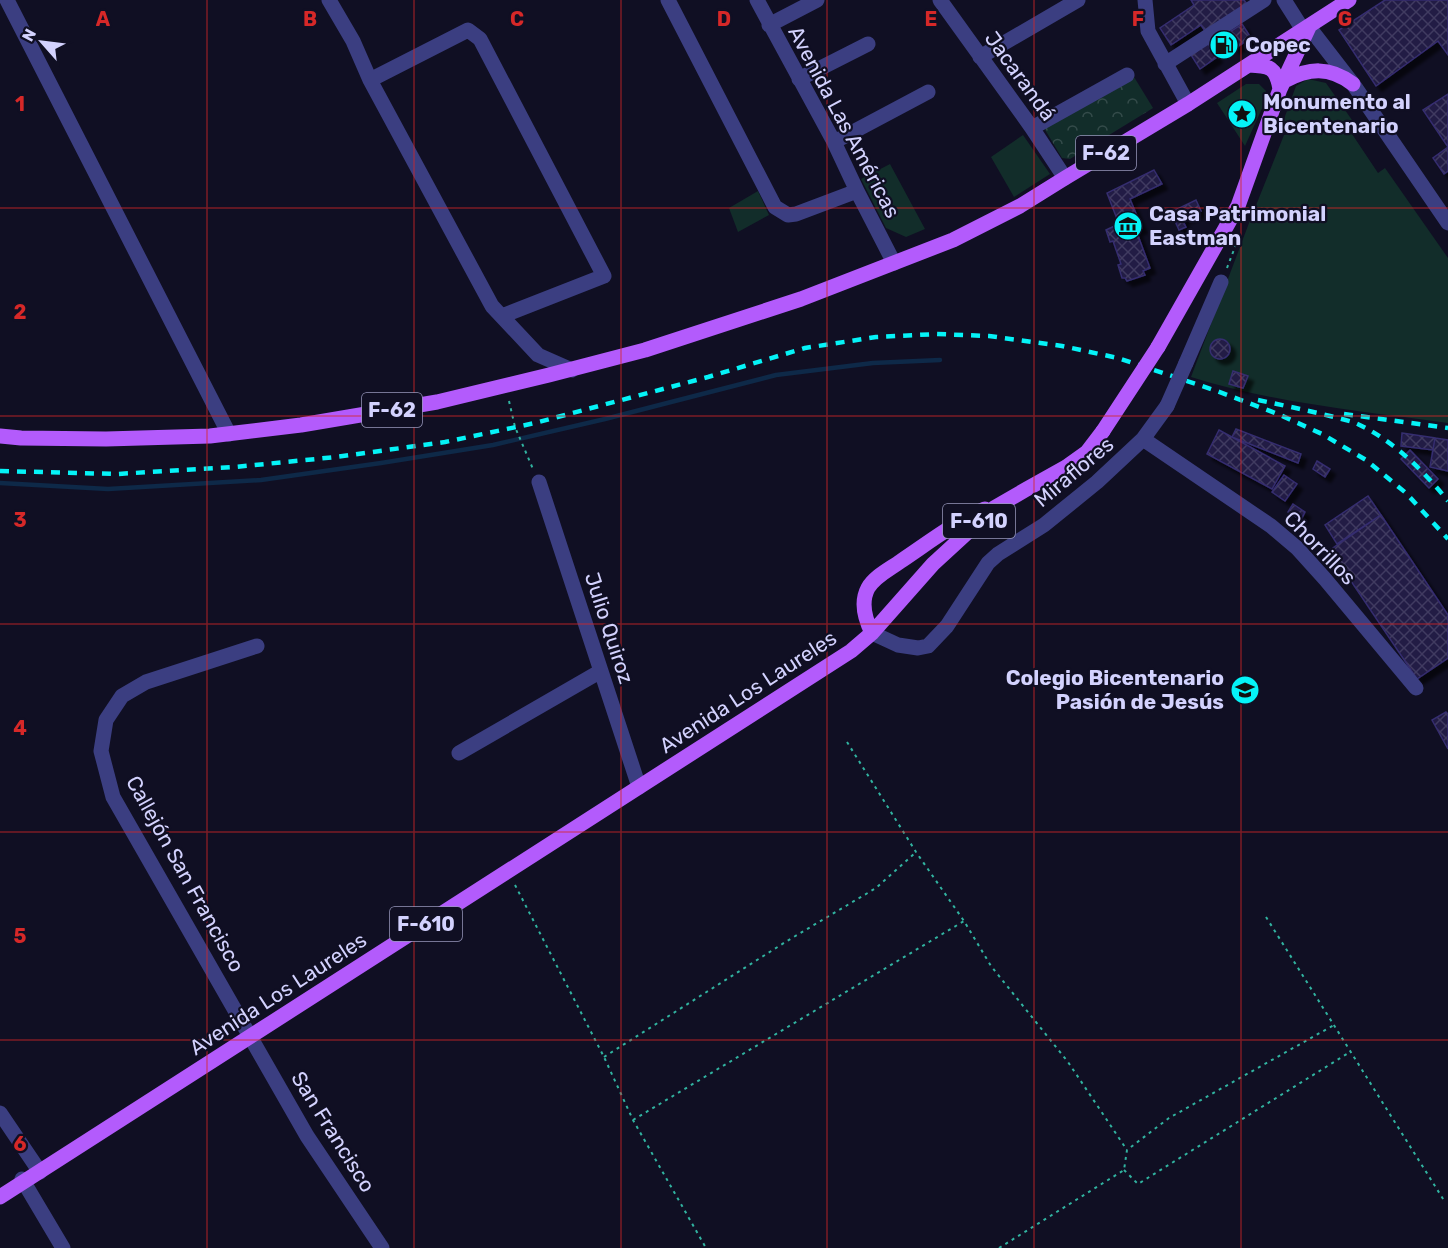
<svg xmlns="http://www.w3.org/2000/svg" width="1448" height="1248" viewBox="0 0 1448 1248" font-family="Rubik,sans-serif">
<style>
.green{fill:#122d2a}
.park{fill:url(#park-crowns)}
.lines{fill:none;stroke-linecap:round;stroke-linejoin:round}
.stream{stroke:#0e2948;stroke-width:4.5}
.building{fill:url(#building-cross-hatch);stroke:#352d6f;stroke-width:1.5;filter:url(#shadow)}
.path{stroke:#31b3a0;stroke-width:2;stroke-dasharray:3 4.5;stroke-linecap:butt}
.minor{stroke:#3b3e81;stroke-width:15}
.major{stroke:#b35bfc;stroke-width:15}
.rail{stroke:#05f3f7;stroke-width:4.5;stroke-dasharray:9 8;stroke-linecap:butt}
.minor-bridge{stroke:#3b3e81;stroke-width:15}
.major-bridge{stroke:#b35bfc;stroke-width:15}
.grid{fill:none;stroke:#d62828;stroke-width:1.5;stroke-opacity:0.55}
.labels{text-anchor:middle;stroke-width:4.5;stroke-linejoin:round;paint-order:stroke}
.shield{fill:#100f23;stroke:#9898bc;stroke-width:1.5}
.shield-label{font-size:20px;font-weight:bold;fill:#d3d2fe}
.poi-label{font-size:21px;font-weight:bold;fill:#d3d2fe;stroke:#100f23;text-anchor:start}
.street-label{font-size:21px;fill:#d3d2fe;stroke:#100f23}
.grid-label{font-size:20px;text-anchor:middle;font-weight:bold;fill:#d62828;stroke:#100f23;stroke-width:4.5;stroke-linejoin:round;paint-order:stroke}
</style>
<defs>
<pattern id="park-crowns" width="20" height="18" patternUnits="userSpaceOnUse" patternTransform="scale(1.5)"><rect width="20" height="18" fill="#122d2a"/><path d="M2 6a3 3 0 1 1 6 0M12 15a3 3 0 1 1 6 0" fill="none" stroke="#344b4a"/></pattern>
<pattern id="building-cross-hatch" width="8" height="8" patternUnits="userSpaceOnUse" patternTransform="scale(1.5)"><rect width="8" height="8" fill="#201b44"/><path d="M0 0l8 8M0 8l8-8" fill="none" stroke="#403b60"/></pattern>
<filter id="shadow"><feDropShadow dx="5.5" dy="5.5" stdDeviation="1.5" flood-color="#0009"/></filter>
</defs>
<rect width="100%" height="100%" fill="#100f23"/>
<path class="green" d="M1308,79L1326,83L1352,120L1280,130L1296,86Z
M1246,84H1259L1266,91L1264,104L1245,146L1217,103Z
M1346,125L1378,173L1385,168L1448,258V423C1362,411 1274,403 1191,377L1249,223L1284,135Z
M1023,135L1050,174L1014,197L991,157Z
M890,164L925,229L906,237L886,228L861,179Z
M758,191L769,215L738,232L729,208Z"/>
<path class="park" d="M1134,77L1153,108L1070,159L1062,158L1044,128Z"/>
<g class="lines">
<path class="stream" d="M0,483L108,489L261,480L381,463L493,445L605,419L776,375L873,363L940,360"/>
</g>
<path class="building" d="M1191,0H1244L1247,4L1205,31L1201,25L1171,45L1160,28L1194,5Z
M1385,0H1448V55L1438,41L1376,86L1339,30Z
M1242,24L1251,38L1234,49L1225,35Z
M1208,43L1217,57L1200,69L1191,55Z
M1448,94V171L1444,174L1433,158L1448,147L1423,110Z
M1154,170L1162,184L1130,199L1142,228L1136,230L1150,268L1143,271L1145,275L1127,281L1125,278H1122L1118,265L1121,264L1113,241L1110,242L1106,230L1119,224L1107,193Z
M1196,200L1201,211L1182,219L1186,227L1179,230L1171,212Z
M1210 349a10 10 0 1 1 20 0a10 10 0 1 1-20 0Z
M1233,371L1248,376L1243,388L1229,384Z
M1236,429L1301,454L1298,463L1232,437Z
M1219,430L1285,466L1272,489L1207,454Z
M1402,433L1435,438L1433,450L1401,446Z
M1435,438L1448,440V471L1430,467Z
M1410,450L1438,479L1429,488L1401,459Z
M1317,461L1330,469L1325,477L1313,469Z
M1284,475L1297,484L1285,501L1272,492Z
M1368,496L1381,515L1337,544L1325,525Z
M1293,504L1305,512L1301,520L1288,512Z
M1381,515L1448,615V658L1417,679L1330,550Z
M1446,712L1448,714V749L1432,720Z"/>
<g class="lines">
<path class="path" d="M1227,268L1240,234
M509,401L515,427L533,469
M847,742L916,852L964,921L991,966L1068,1062L1127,1150
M515,885L604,1057L633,1120L706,1248
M1266,917L1445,1202
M604,1057L787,941L876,888L916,852
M633,1120L964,921
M1124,1170L1138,1184L1350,1052
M999,1248L1124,1170L1127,1150L1169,1118L1334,1025"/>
<path class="minor" d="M7,0L229,434
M329,0L353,41L370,80L492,306L538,355L572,370
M668,0L775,207L788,215L796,214L857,191
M757,0L834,142L857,191L894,263
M940,0L1032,128L1065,178
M1145,0L1148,31L1188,104
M1284,0L1303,30
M769,25L817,0
M1309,27L1353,84L1448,223
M980,57L1078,0
M1165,64L1264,0
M799,79L868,44
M370,80L468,30L480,39L604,276L502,316
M1032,128L1127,75
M834,142L928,92
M1186,363L1221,282
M1143,439L1271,526L1297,548L1325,579L1416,688
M539,482L639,787
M872,633L898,645L918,648L928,646L947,626L988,563L998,554L1044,525L1097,482L1143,439L1167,406
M257,646L146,682L122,696L106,720L101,751L113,797L307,1136L382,1248
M459,753L601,671
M0,1113L40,1172
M22,1179L63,1248"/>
<path class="major" d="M1249,65C1270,66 1276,67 1280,89
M1284,81C1309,68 1329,66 1353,84
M1158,347L1238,206L1280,89L1309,27
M0,436L21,438L106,439L210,436L301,425L437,402L549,375L645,350L801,299L953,240L1020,206L1065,178L1188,104L1349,0
M872,633C865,619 860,603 868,588C875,576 890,569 901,561C928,543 955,522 985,509
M0,1197L851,651L872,633L933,564L994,508L1025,490L1066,467L1087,452L1103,431"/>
<path class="rail" d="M1258,400C1282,405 1306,410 1330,416C1338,418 1346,420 1353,422C1391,438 1422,469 1448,501
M1344,414L1448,428
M0,471L117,474L235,467L336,457L445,442L535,423L708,377L805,348L876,337L937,334L989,336L1062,346L1118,358L1214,390L1278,414L1322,434L1366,460L1406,493L1448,539"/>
<path class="minor-bridge" d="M1167,406L1186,363"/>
<path class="major-bridge" d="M1103,431L1158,347"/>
</g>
<path class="grid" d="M207,0V1248M414,0V1248M621,0V1248M827,0V1248M1034,0V1248M1241,0V1248M0,208H1448M0,416H1448M0,624H1448M0,832H1448M0,1040H1448"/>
<defs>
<g id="fuel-disc" transform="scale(1.5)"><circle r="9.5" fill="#05f3f7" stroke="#100f23"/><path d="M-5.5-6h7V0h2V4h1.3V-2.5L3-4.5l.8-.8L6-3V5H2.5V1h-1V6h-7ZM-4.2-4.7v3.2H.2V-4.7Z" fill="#111"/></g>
<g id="sight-disc" transform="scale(1.5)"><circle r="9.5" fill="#05f3f7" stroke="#100f23"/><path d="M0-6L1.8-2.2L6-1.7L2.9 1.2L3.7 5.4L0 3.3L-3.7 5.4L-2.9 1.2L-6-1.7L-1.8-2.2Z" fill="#111"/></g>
<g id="museum-disc" transform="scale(1.5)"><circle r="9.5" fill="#05f3f7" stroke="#100f23"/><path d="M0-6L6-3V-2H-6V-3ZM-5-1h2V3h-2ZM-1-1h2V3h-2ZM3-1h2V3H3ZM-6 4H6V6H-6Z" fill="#111"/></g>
<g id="school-disc" transform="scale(1.5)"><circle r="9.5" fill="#05f3f7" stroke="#100f23"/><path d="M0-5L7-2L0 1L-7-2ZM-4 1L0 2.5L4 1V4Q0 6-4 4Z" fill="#111"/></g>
</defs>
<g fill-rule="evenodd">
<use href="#fuel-disc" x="1224" y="45"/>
<use href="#sight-disc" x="1242" y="114"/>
<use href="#museum-disc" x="1128" y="226"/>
<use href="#school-disc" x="1245" y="690"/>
</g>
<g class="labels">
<g class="shield">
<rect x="1076" y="136" width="60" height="34" rx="4.5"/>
<rect x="362" y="393" width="60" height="34" rx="4.5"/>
<rect x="943" y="504" width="72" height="34" rx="4.5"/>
<rect x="390" y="907" width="72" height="34" rx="4.5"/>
</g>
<g class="shield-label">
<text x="1106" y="160">F-62</text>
<text x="392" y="417">F-62</text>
<text x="979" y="528">F-610</text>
<text x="426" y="931">F-610</text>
</g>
<g class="poi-label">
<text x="1245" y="52">Copec</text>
<text x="1263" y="109">Monumento al<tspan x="1263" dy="24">Bicentenario</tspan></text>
<text x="1149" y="221">Casa Patrimonial<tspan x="1149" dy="24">Eastman</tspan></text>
<text x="1224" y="685" text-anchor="end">Colegio Bicentenario<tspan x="1224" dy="24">Pasión de Jesús</tspan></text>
</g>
<g class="street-label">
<text transform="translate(1020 76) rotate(54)" y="7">Jacarandá</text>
<text transform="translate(844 122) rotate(62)" y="7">Avenida Las Américas</text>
<text transform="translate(1074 472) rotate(-40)" y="7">Miraflores</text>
<text transform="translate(1320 548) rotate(46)" y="7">Chorrillos</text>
<text transform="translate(609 628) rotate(72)" y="7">Julio Quiroz</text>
<text transform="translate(748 692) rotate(-33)" y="7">Avenida Los Laureles</text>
<text transform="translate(185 874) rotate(61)" y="7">Callejón San Francisco</text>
<text transform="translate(278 994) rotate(-33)" y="7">Avenida Los Laureles</text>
<text transform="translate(333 1132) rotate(58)" y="7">San Francisco</text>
</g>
</g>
<g class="grid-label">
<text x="103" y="26">A</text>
<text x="310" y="26">B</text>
<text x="517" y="26">C</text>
<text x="724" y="26">D</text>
<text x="931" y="26">E</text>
<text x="1138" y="26">F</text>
<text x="1345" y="26">G</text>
<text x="20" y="111">1</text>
<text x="20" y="319">2</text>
<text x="20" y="527">3</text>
<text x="20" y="735">4</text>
<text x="20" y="943">5</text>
<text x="20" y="1151">6</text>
</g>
<g transform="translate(42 42) rotate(298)" stroke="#100f23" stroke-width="4.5" paint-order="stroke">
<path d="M0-4.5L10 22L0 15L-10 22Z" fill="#d3d2fe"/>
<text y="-9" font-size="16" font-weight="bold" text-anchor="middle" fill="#d3d2fe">N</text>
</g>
</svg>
